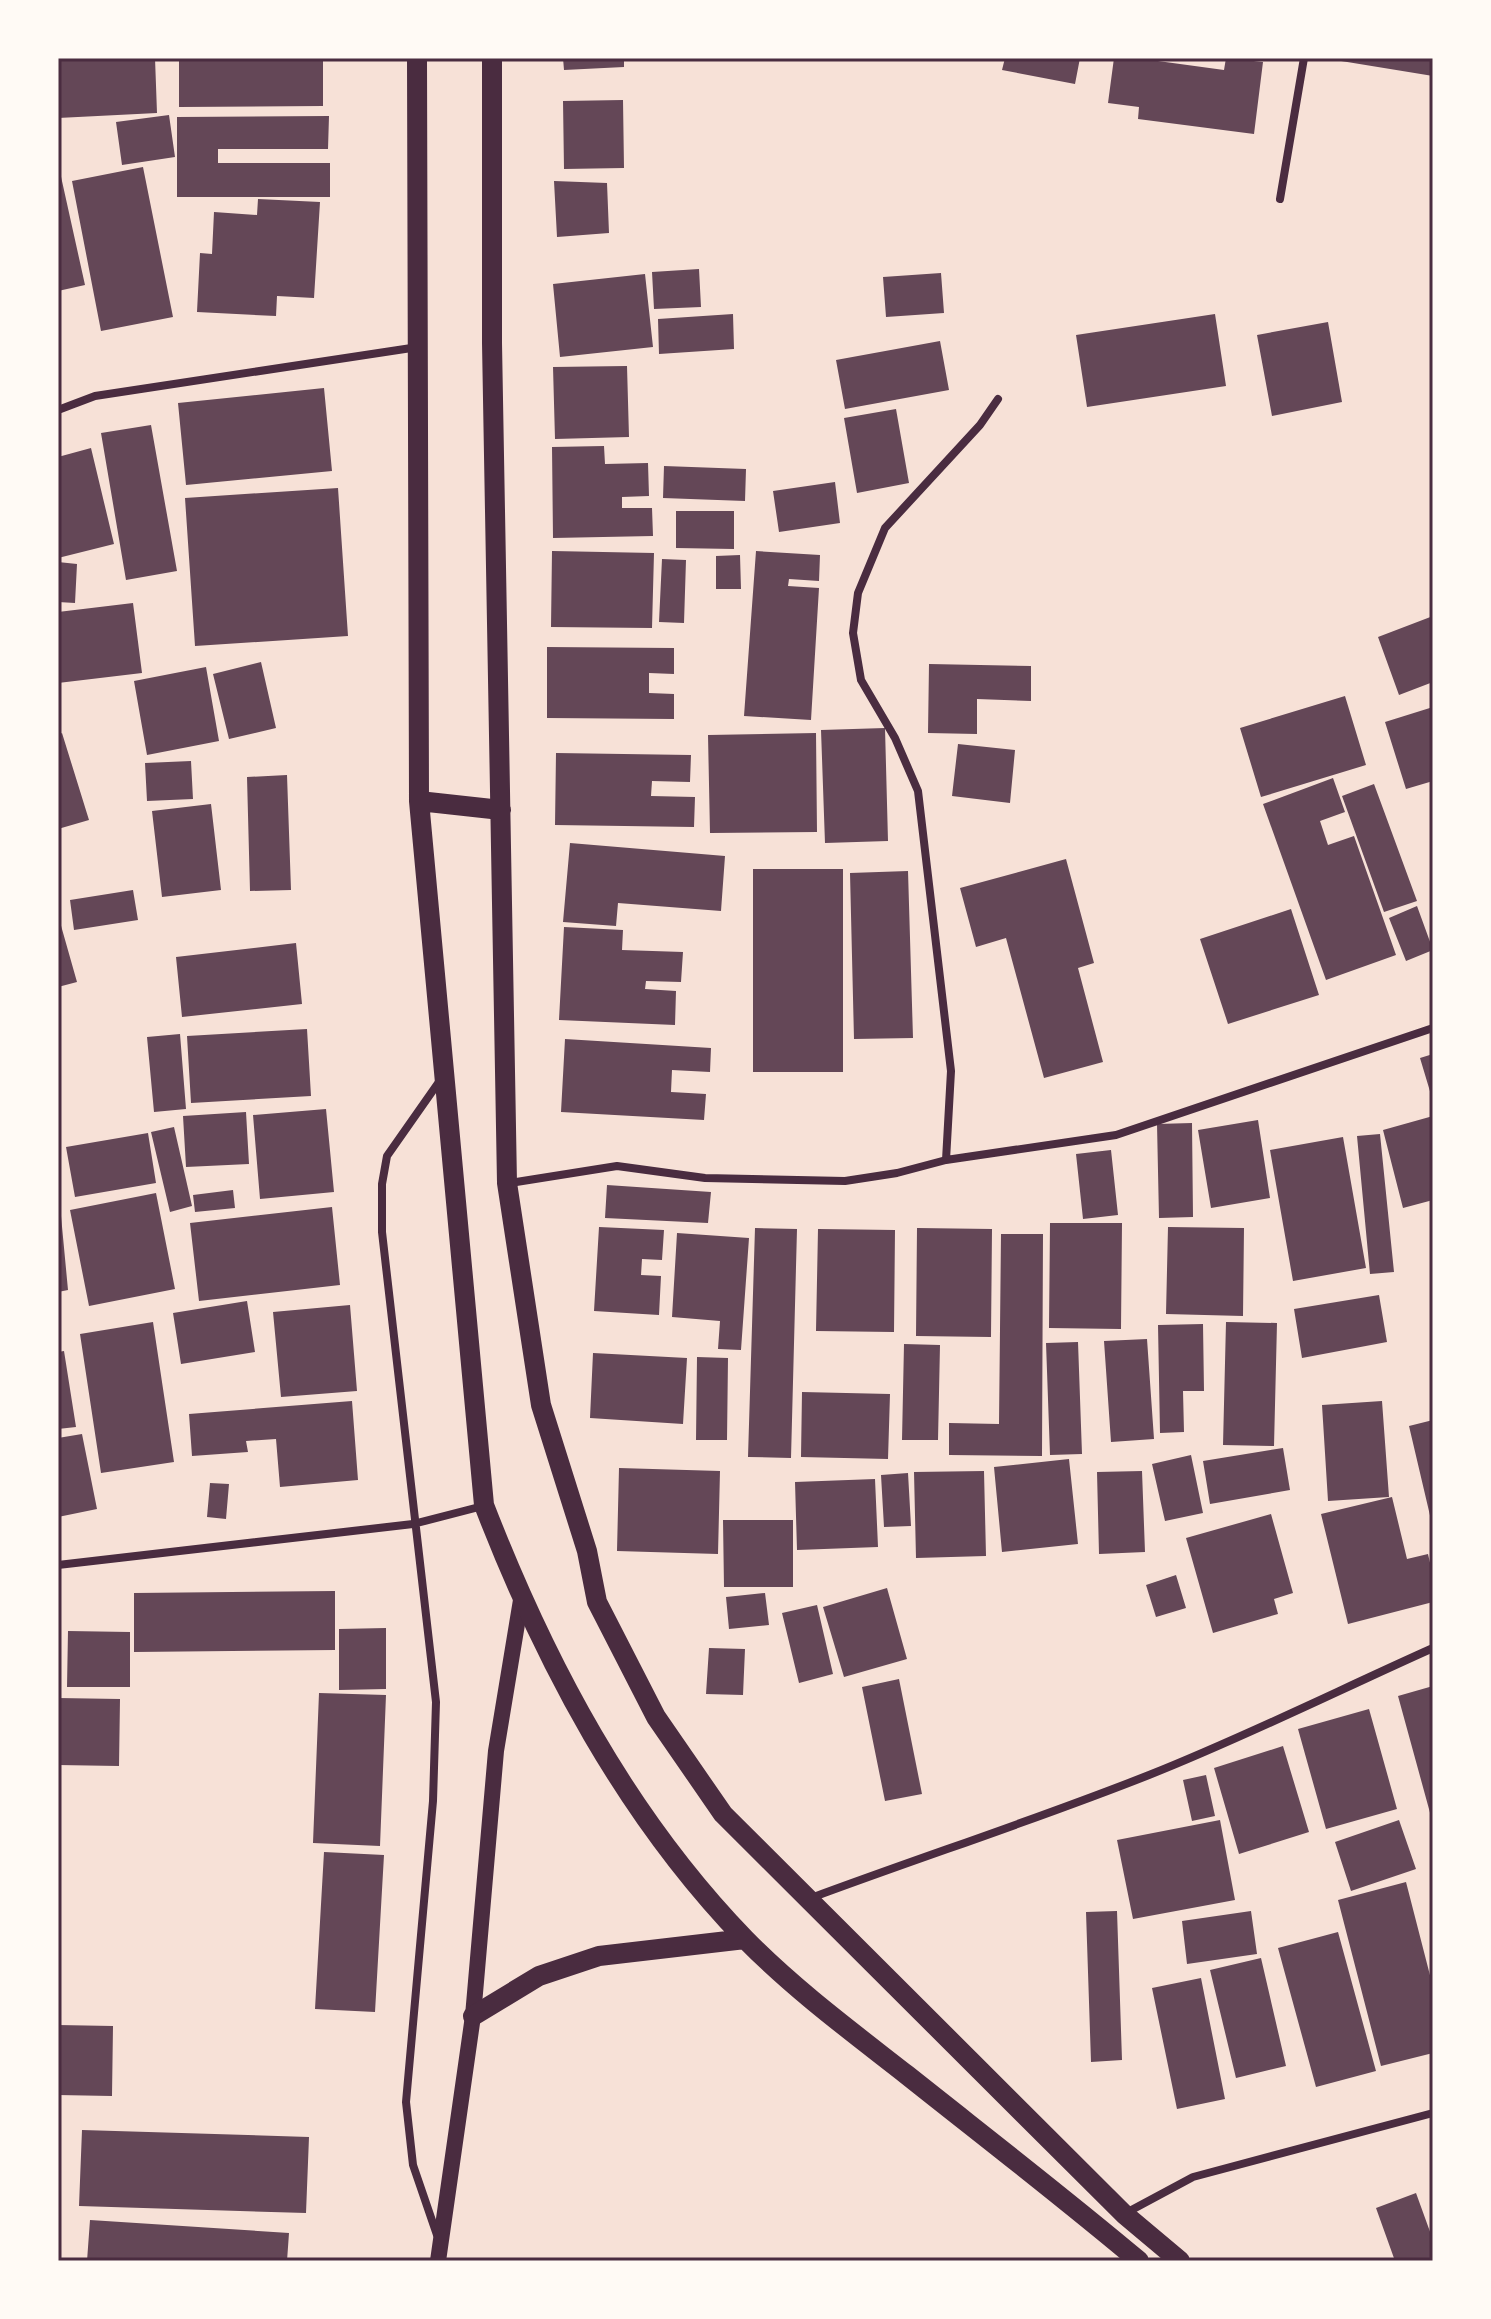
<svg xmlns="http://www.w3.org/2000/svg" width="1491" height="2319" viewBox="0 0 1491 2319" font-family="Inter,sans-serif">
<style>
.building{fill:#644757}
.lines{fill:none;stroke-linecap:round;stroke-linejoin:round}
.minor{stroke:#4a2c40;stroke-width:8}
.secondary{stroke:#4a2c40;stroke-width:16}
.primary{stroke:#4a2c40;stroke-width:20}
.neatline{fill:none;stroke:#4a2c40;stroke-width:3}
</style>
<rect width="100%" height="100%" fill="#f7e1d7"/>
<path class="building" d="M58,58H155L157,113L58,118Z
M179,58H323V106L179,107Z
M563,58H624V67L564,70Z
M1005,58H1080L1075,84L1002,70Z
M1114,58H1159L1158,61L1224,70L1226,58L1263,62L1254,134L1138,119L1139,107L1108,103Z
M1336,58H1433V76L1335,60Z
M623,100L624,168L564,169L563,101Z
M169,115L175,157L122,165L116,122Z
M329,116L328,149H218V163H330V197H177V117Z
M58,163L85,285L58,291Z
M143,167L173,317L101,331L72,181Z
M554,181L607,183L609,233L557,237Z
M258,199L320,202L314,298L277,296L276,316L197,312L200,253L212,254L214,212L257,215Z
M699,269L701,307L654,309L652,272Z
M941,273L944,313L886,317L883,277Z
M645,274L653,347L560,357L553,284Z
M733,314L734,349L659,354L658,319Z
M1215,314L1226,386L1087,407L1076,335Z
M1328,322L1342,402L1272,416L1257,335Z
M940,341L949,390L845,409L836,360Z
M627,366L629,437L555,439L553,367Z
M324,388L332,471L186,485L178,403Z
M896,409L909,483L857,493L844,418Z
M151,425L177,571L126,580L101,433Z
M604,446L605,464L648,463L649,496L622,497V508H652L653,536L553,538L552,447Z
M91,448L114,544L58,558V457Z
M664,466L746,469L745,501L663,498Z
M835,482L840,523L779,532L773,491Z
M338,488L348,636L195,646L185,498Z
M676,511H734V549L676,548Z
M552,551L654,553L652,628L551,627Z
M756,551L820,555L819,581L789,579L788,586L819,588L811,720L744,716Z
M740,555L741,589H716V556Z
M662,559L686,560L684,623L659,622Z
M58,562L77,564L75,603L58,602Z
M133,603L142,673L58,683V612Z
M1433,616V682L1399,695L1378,637Z
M547,647L674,648V674L649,673V693L674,694V719L547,718Z
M261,662L276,728L229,739L213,674Z
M929,664L1031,666V701L977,699V734L928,733Z
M206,667L219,741L147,755L134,681Z
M1345,696L1366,765L1261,797L1240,728Z
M1433,707V781L1406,789L1385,722Z
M885,728L888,841L825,843L821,730Z
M62,733L89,820L58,829V735Z
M816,733L817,832L710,833L708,735Z
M958,744L1015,750L1010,803L952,796Z
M556,753L691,755L690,782L652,781L651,796L695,797L694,827L555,825Z
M191,761L193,799L147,801L145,763Z
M287,775L291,890L250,891L247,777Z
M1333,778L1345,812L1320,821L1328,845L1354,836L1396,955L1326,980L1263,804Z
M1374,784L1417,901L1384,912L1342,796Z
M211,804L221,890L162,897L152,811Z
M570,843L725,856L721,911L618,903L616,926L563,922Z
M1066,859L1094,963L1078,968L1103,1062L1044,1078L1006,938L976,947L960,888Z
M753,869H843V1072H753Z
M908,871L913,1038L854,1039L850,873Z
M133,890L138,920L74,930L70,900Z
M1417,906L1433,950L1406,961L1389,918Z
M1291,909L1319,995L1228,1024L1200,939Z
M58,915L77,982L58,987Z
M564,927L623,930L622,950L683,952L681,982L646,981L645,989L676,991L675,1025L559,1020Z
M296,943L302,1004L182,1017L176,957Z
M307,1029L311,1096L191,1103L187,1036Z
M180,1034L186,1109L154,1112L147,1037Z
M565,1039L711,1048L710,1072L672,1070L671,1092L706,1094L704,1120L561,1112Z
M1433,1054V1097L1432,1098L1420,1058Z
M326,1109L334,1192L260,1199L253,1115Z
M246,1112L249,1164L186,1167L183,1116Z
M1433,1116V1200L1403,1208L1383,1130Z
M1258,1120L1270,1198L1211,1208L1198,1130Z
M1192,1123L1193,1217L1159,1218L1157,1124Z
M174,1127L192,1206L170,1212L151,1132Z
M148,1133L156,1183L75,1197L66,1147Z
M1380,1134L1394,1272L1370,1274L1357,1136Z
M1343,1137L1366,1268L1293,1281L1270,1150Z
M1111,1150L1118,1215L1083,1219L1076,1154Z
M607,1185L711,1192L708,1223L605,1218Z
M233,1190L235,1208L195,1212L193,1195Z
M156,1193L175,1289L89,1306L70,1210Z
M332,1207L340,1285L199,1301L190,1223Z
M58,1216H61L68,1290L58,1292Z
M1050,1223H1122L1121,1329L1049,1328Z
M599,1227L664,1230L662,1260L642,1259L641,1275L661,1276L659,1315L594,1311Z
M1168,1227L1244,1228L1243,1316L1166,1314Z
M755,1228L797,1229L791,1458L748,1457Z
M917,1228L992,1229L991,1337L916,1336Z
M818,1229L895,1230L894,1332L816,1331Z
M677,1233L749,1238L741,1350L718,1349L720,1321L672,1317Z
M1001,1234H1043L1042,1456L949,1455V1423L999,1424Z
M1379,1295L1387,1342L1302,1358L1294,1309Z
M247,1301L255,1352L181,1364L173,1313Z
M350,1305L357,1391L281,1397L273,1312Z
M153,1322L174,1462L101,1473L80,1334Z
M1226,1322L1277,1323L1274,1446L1223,1445Z
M1203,1324L1204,1391H1183L1184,1432L1160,1433L1158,1325Z
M1147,1339L1154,1439L1111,1442L1104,1341Z
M1078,1342L1082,1454L1050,1455L1046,1343Z
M904,1344L940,1345L938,1440H902Z
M64,1351L76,1427L58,1429V1352Z
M593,1353L687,1358L683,1424L590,1418Z
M697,1357L728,1358L727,1440H696Z
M802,1392L890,1394L888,1459L801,1457Z
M352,1401L358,1480L280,1487L276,1439L246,1441L248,1452L192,1456L189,1414Z
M1382,1401L1389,1497L1328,1501L1322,1405Z
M1433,1420V1523L1432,1524L1409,1426Z
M82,1434L97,1509L58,1517V1438Z
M1283,1448L1290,1490L1210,1504L1203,1461Z
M1191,1455L1203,1513L1165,1521L1152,1464Z
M1069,1459L1078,1544L1002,1552L994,1467Z
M619,1468L720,1471L718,1554L617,1551Z
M984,1471L986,1556L916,1558L914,1472Z
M1142,1471L1145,1552L1099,1554L1097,1472Z
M908,1473L911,1526L884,1527L881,1475Z
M875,1479L878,1547L797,1550L795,1482Z
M210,1483L229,1484L226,1519L207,1517Z
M1392,1497L1407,1559L1428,1554L1433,1576V1602L1348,1624L1321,1514Z
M1271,1514L1293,1593L1274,1599L1278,1614L1213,1633L1186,1538Z
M723,1520H793V1587H724Z
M1176,1575L1186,1608L1156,1617L1146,1585Z
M887,1588L907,1659L844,1677L823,1607Z
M335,1591V1650L134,1652V1593Z
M765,1593L769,1625L729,1629L726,1597Z
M817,1605L833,1674L799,1683L782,1613Z
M386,1628V1689L339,1690V1629Z
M68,1631L130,1632V1687H67Z
M709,1648L745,1649L743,1695L706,1694Z
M899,1679L922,1794L885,1801L862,1687Z
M1433,1686V1820H1432L1398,1696Z
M319,1693L386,1695L380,1846L313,1843Z
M58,1698L120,1699L119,1766L58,1765Z
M1369,1709L1397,1809L1326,1829L1298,1729Z
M1283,1746L1309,1832L1239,1854L1214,1768Z
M1206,1775L1215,1816L1192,1821L1183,1780Z
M1220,1820L1235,1900L1133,1919L1117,1840Z
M1399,1820L1416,1869L1351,1891L1335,1842Z
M324,1852L384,1855L375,2012L315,2009Z
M1406,1882L1433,1987V2053L1381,2066L1338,1900Z
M1117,1911L1122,2060L1091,2062L1086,1912Z
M1251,1911L1257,1954L1187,1964L1182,1921Z
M1338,1932L1376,2071L1316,2087L1278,1948Z
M1261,1958L1286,2066L1236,2078L1210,1970Z
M1201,1978L1225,2099L1177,2109L1152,1988Z
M58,2025L113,2026L112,2096L58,2095Z
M82,2130L309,2137L306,2213L79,2206Z
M1416,2193L1433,2240V2258L1395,2261L1376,2208Z
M90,2220L289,2233L287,2261H87Z"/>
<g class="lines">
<path class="minor" d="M1280,199L1304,58
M58,410L95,396L418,347
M946,1160L951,1071L918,791L895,738L861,680L853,633L858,593L885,528L980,425L998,399
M510,1183L617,1166L705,1178L845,1181L897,1173L946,1160L1116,1135L1433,1028
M58,1565L413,1524L483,1506
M811,1898C924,1856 1038,1819 1149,1775C1245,1737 1339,1690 1433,1648
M1124,2214L1193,2177L1433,2113
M437,2235L413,2165L406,2102L433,1801L436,1702L382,1232V1184L387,1156L441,1079"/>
<path class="secondary" d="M438,2261L473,2016L496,1751L521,1600"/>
<path class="primary" d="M417,58L419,801L484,1505C545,1663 626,1816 745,1939C794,1989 852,2032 907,2075C985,2137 1063,2197 1139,2261
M492,58V343L507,1183L541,1405L587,1551L597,1602L656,1717L723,1814L1124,2214L1180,2261
M419,801L501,810
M473,2016L539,1976L599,1956L745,1939"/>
</g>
<rect width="1491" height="2319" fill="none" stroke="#fffaf5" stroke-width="120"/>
<rect x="60" y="60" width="1371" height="2199" class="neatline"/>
</svg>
